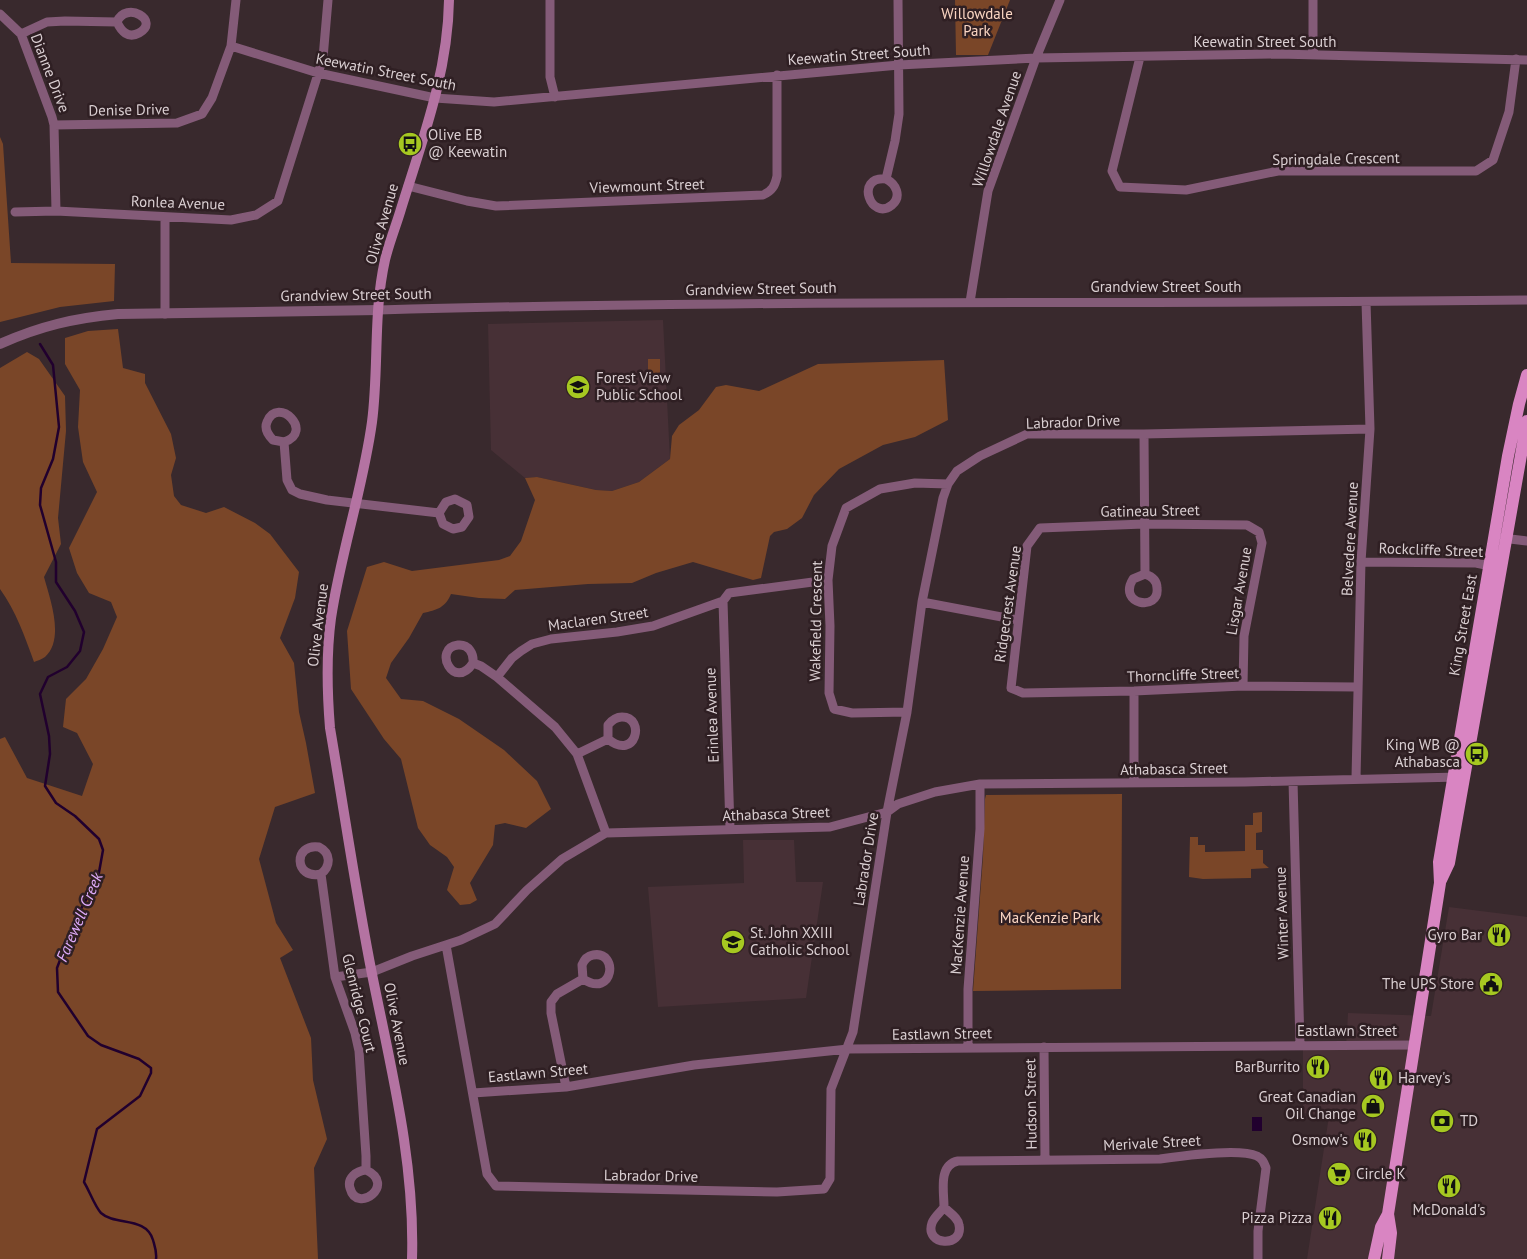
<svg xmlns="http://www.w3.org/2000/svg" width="1527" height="1259" viewBox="0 0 1527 1259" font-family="'PT Sans',sans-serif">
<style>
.built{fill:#473036}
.green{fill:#7a4628}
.water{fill:#21002e}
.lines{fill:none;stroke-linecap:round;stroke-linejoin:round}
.stream{stroke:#21002e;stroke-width:2.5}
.minor{stroke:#845b78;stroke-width:9}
.tertiary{stroke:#845b78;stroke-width:10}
.secondary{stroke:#b473a2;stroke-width:10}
.primary{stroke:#d985c2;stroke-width:12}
.labels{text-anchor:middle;stroke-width:5;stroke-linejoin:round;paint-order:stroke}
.park-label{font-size:15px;fill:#fad5c2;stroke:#2f1f23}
.street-label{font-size:15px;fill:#dacfd2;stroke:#2f1f23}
.poi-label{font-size:15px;fill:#dacfd2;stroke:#2f1f23;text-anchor:end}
.water-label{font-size:16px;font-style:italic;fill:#deaaf9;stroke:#2f1f23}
</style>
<rect width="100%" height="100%" fill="#39292d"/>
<path class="built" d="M663,320L670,459L639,482L612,491L596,490L537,477L525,478L491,450L488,324Z
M743,840H794L796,882H823L806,998L658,1007L648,887L744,883Z
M1449,907L1527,917V1259H1307L1329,1116L1303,1113V1050L1346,1049L1348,1013L1431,1016Z"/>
<path class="green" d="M955,0H1010L988,55H956Z
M0,137L3,144L11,263L115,264L114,301L60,307L0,322Z
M118,329L123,368L145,374V383L171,434L176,458L171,475L174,496L181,505L206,513L224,507L255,523L270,534L299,572L295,598L280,638L294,663L299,712L306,743L315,793L275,807L259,859L276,923L293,950L280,958L311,1038L313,1080L327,1139L314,1168L318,1259H0V739L5,737L27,778L82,796L93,764L77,733L63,727L66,699L86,679L103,649L117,617L111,602L89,593L77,573L69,548L97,492L83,462L78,427L80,390L65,364V338L88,331Z
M27,352L39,359L65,396L66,431L58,518L61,544L44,577C50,599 65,639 45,657C42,659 37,661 34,662C25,637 16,611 0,589V368Z
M648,359H660V373H648Z
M944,360L948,420L915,437L883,445L839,469L814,495L802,518L787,529L774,532L770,536L761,578L753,580L693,562L656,573L632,583L588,584L515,590L505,599L479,598L451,594C445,608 437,610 423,613L409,638L391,663L386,678L401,699L423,701L459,719L504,750L537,781L551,809L526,828L505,823L495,825L493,845L470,883L477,900L470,904L460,905L447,890L454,867L447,857L430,845L418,828L401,759L384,739L351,689L347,631L367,567L384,562L412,571L499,560L510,556L521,541L535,500L525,478L537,477L596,490L612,491L639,482L670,459L672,436L679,425L699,410L716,387L726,385L759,391L818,364Z
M1122,794L1121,989L973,991L983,857L985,799L986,795Z
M1262,812V832L1256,833V850H1263V863L1269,868L1251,869V878L1203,879L1189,877L1190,837H1198V845H1205V852L1245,851V825H1253V813Z"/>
<path class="water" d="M1252,1117H1262V1131H1252Z"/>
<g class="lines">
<path class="stream" d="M40,344L53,365L59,427L53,459L41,488L40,505L56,562V582L75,611L84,632L80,651L67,667L48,677L40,694L49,736L50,754L45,786L56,803L75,816L99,839L103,850L98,878L76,918L57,968L58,992L88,1036L101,1045L139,1059L151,1068V1073L140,1096L97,1129L84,1182C89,1190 95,1207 101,1213C115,1226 146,1216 153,1240C155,1247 157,1252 156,1259"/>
<path class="minor" d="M550,0V77L555,97
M1313,0V55
M0,14L21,34L52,117L54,125L56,211
M21,34L47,22L65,21L117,22C121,31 128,39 139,33C161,21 126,0 117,22
M231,46L318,73L435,98L494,102L899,65L1036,58L1278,54L1527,60
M1140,57L1112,171L1120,187L1186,190L1278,171H1476L1493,160L1509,112L1516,59
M54,125L177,123L202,114L212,98L231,46L236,0
M886,179C854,176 871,222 892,205C902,196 896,184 886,179L895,141L899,114L898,0
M408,186L467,201L496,206L763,195C772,191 775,186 777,176V75
M15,212L56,211L231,220L256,215L278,201L323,58L328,0
M165,217V314
M970,302L988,191L1036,58L1060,0
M379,310C761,299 1144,305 1527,300
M1144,434L1145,574C1151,576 1157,580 1157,588C1160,612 1117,605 1133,579L1145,574
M284,442L273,440C268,435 264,429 267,422C278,395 315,432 284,442L287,480L292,490L300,494L327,500L439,513L446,502L455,499L467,505L469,517L462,527L453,529L443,524L439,513
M1502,538L1527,541
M1361,562L1476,563L1495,567
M723,601L730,829
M922,602L1018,620
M473,663C454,692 432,648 458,645C469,644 474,654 473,663L481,666L497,677L555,727L577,754L606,833
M497,677L512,658L521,651L532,644L551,639L617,632L653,626L723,601L729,593L828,580
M1243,686L1244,636L1262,543L1259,532L1247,525L1144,524L1040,528L1027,546L1011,688L1023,693L1134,691L1243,686L1357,687
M1134,691V783
M907,712L852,713L834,709L829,693L830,626L828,580L832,546L846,508L880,489L915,483L948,484
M577,754L608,739V725C612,720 616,717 622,717C646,717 636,762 608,739
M1356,778L1361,562L1370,429L1366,302
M1293,781L1300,1045
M321,874C294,880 293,843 319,847C331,853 331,866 321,874L335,977L355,1033L359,1051L366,1156V1170C397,1184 357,1215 350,1188C347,1178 356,1171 366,1170
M446,945L487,1174L496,1186L777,1192L824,1189L830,1179L831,1089L853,1032L887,812L907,712L922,602L943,498L948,484L957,471L980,456L1027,434H1144L1370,429
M335,977L372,972L412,956L461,940L495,924L527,890L562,859L606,833L830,827L887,812L898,804L935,792L980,784L1245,782L1459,777
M968,1047V989L980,829V784
M1044,1047L1045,1160
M566,1087L551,1013V1002L557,994L583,979L582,965C584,960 587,956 593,955C619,950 614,999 583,979
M473,1093L566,1087L694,1065L848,1049L1414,1045
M944,1207C944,1191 938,1165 958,1161L1160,1159C1181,1156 1239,1148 1257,1156C1263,1159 1264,1163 1266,1168L1258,1231V1259
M944,1207C949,1213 958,1217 959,1225C964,1248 924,1246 932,1223C934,1217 941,1212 944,1207Z"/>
<path class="tertiary" d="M0,344C40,326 75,318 118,314L379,310"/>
<path class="secondary" d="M412,1259C415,1162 391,1069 372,974C356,893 344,810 330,728C327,691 326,655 331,618C341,552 363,488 372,422C379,368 373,313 385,260C389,243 396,226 401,209C422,141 448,73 449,0"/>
<path class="primary" d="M1441,880L1449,863L1527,421
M1374,1259L1381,1227L1388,1214L1440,883L1439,862L1508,456L1519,404L1527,375
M1388,1259L1391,1233L1388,1214"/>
</g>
<defs>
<g id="bus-disc" transform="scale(1.25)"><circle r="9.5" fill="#a6c821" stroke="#2f1f23"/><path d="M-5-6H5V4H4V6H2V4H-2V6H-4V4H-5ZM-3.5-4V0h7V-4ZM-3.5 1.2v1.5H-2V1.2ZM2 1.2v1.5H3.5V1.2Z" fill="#111"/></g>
<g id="school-disc" transform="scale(1.25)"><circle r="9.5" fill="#a6c821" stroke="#2f1f23"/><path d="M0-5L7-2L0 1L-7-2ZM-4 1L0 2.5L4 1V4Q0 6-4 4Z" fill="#111"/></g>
<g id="restaurant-disc" transform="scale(1.25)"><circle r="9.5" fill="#a6c821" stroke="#2f1f23"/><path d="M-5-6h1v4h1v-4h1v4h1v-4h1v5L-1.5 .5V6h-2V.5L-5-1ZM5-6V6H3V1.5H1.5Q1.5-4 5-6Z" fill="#111"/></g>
<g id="civic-disc" transform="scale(1.25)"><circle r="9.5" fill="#a6c821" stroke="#2f1f23"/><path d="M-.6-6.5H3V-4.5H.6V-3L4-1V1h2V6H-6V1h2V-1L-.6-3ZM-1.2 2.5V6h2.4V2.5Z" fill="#111"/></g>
<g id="shop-disc" transform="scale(1.25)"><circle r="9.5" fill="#a6c821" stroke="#2f1f23"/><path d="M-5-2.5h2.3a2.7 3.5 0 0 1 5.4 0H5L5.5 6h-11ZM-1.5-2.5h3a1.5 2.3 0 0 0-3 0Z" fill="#111"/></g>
<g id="bank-disc" transform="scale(1.25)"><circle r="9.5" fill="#a6c821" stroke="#2f1f23"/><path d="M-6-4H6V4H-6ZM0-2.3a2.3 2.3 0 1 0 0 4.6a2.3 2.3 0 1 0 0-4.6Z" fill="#111"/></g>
<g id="supermarket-disc" transform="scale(1.25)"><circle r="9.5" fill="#a6c821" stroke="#2f1f23"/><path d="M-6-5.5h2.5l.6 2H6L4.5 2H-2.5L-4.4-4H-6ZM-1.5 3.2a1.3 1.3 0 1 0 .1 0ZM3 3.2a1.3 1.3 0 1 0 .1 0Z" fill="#111"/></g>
</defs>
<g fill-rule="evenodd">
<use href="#bus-disc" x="410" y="144"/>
<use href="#school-disc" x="578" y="387"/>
<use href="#bus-disc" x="1477" y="754"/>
<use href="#restaurant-disc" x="1499" y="935"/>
<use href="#school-disc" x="733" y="942"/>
<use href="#civic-disc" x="1491" y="984"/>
<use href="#restaurant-disc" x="1318" y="1067"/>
<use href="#restaurant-disc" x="1381" y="1078"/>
<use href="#shop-disc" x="1373" y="1106"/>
<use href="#bank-disc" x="1442" y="1121"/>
<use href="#restaurant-disc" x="1365" y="1140"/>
<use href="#supermarket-disc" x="1339" y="1174"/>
<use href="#restaurant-disc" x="1449" y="1186"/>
<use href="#restaurant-disc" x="1330" y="1218"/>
</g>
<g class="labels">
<g class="park-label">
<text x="977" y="19">Willowdale<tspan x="977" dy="17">Park</tspan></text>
<text x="1050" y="923">MacKenzie Park</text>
</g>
<g class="street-label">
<text x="1265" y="47">Keewatin Street South</text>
<text transform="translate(859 55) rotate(-4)" y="5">Keewatin Street South</text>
<text transform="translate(386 72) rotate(11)" y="5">Keewatin Street South</text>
<text transform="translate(50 73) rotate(69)" y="5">Dianne Drive</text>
<text transform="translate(129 110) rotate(-1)" y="5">Denise Drive</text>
<text transform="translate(997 129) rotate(-71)" y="5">Willowdale Avenue</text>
<text transform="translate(1336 159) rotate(-1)" y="5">Springdale Crescent</text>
<text transform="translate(647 186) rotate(-2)" y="5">Viewmount Street</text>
<text transform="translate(178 203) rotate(2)" y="5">Ronlea Avenue</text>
<text transform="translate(382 224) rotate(-74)" y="5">Olive Avenue</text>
<text x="1166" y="292">Grandview Street South</text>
<text transform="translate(761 289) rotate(-1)" y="5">Grandview Street South</text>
<text transform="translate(356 295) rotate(-1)" y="5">Grandview Street South</text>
<text transform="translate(1073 422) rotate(-2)" y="5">Labrador Drive</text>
<text transform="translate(1150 511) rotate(-1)" y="5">Gatineau Street</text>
<text transform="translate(1350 539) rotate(-87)" y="5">Belvedere Avenue</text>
<text transform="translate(1431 550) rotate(2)" y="5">Rockcliffe Street</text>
<text transform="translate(1239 591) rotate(-80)" y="5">Lisgar Avenue</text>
<text transform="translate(1008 604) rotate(-82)" y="5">Ridgecrest Avenue</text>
<text transform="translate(598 619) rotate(-8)" y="5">Maclaren Street</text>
<text transform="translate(816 621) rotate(-89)" y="5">Wakefield Crescent</text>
<text transform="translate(318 625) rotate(-83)" y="5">Olive Avenue</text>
<text transform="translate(1463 625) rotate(-80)" y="5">King Street East</text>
<text transform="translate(1183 675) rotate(-2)" y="5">Thorncliffe Street</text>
<text transform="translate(712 715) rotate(-92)" y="5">Erinlea Avenue</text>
<text transform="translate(1174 769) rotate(-1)" y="5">Athabasca Street</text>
<text transform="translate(776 814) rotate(-2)" y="5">Athabasca Street</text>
<text transform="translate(866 859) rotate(-81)" y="5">Labrador Drive</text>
<text transform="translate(1282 913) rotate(-92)" y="5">Winter Avenue</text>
<text transform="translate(960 915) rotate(-86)" y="5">MacKenzie Avenue</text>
<text transform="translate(359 1003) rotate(76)" y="5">Glenridge Court</text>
<text transform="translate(397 1024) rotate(79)" y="5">Olive Avenue</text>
<text x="1347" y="1036">Eastlawn Street</text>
<text transform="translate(942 1034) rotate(-1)" y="5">Eastlawn Street</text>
<text transform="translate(538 1073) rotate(-5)" y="5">Eastlawn Street</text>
<text transform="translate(1031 1104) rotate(-91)" y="5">Hudson Street</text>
<text transform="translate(1152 1143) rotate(-3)" y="5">Merivale Street</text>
<text transform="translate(651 1176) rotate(1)" y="5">Labrador Drive</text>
</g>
<g class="poi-label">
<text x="428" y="140" text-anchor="start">Olive EB<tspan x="428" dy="17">@ Keewatin</tspan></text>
<text x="596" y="383" text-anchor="start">Forest View<tspan x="596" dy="17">Public School</tspan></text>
<text x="1460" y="750">King WB @<tspan x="1460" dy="17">Athabasca</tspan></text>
<text x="750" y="938" text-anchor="start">St. John XXIII<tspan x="750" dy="17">Catholic School</tspan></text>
<text x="1482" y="940">Gyro Bar</text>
<text x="1474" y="989">The UPS Store</text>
<text x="1300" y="1072">BarBurrito</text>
<text x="1398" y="1083" text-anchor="start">Harvey's</text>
<text x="1356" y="1102">Great Canadian<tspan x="1356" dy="17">Oil Change</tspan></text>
<text x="1460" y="1126" text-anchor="start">TD</text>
<text x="1348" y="1145">Osmow's</text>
<text x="1356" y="1179" text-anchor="start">Circle K</text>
<text x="1449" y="1215" text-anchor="middle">McDonald's</text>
<text x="1312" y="1223">Pizza Pizza</text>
</g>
<g class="water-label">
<text transform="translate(79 917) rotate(-67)" y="6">Farewell Creek</text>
</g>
</g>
</svg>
